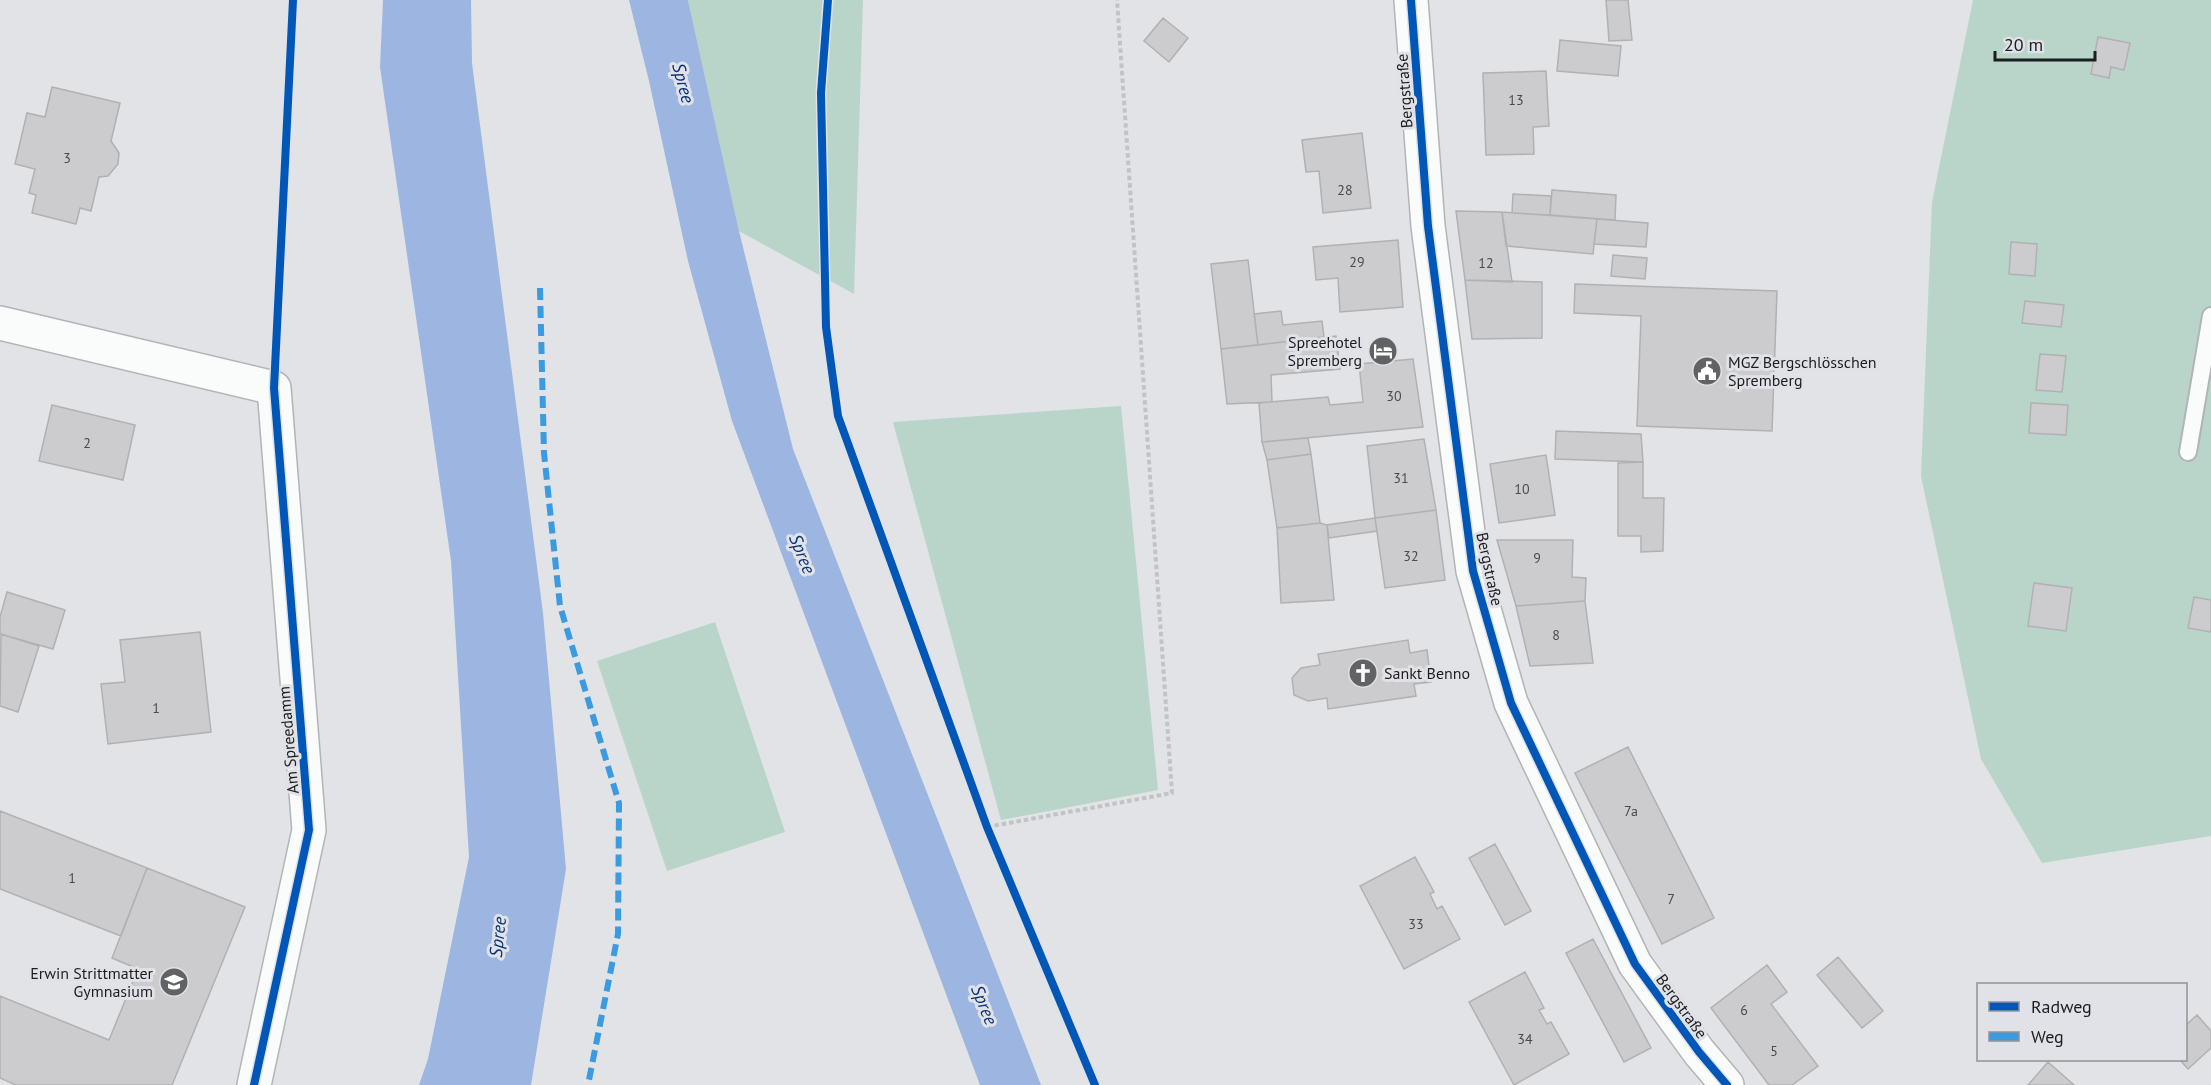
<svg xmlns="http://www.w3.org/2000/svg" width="2211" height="1085" viewBox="0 0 2211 1085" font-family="'PT Sans',sans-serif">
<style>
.green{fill:#b9d5c9}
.water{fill:#9db6e1}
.building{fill:#cccbcd;stroke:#b1b1b3;stroke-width:1.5}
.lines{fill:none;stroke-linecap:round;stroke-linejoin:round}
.service-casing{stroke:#b2b4b6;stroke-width:20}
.minor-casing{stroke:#b2b4b6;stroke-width:36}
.path{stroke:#c2c3c4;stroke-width:4;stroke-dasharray:4.5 3;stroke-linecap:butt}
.service{stroke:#fafbfb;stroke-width:16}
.minor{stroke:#fafbfb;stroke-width:33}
.quiet{stroke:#3c9be0;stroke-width:6;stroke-dasharray:12 6;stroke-linecap:butt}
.cycleway-casing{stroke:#e0e2e7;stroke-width:11}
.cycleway{stroke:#0057b8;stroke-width:8}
.labels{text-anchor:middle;stroke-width:6;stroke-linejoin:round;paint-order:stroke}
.number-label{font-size:14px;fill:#4a4a4c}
.street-label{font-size:16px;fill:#1c1d1f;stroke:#e0e2e7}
.poi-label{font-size:16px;fill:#1c1d1f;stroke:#e0e2e7;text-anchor:end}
.water-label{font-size:18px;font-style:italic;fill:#083175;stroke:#e0e2e7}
</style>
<rect width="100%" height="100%" fill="#e1e3e6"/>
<path class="green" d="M688,0H863L854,294L739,231Z
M1973,0H2211V836L2042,863L1981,759L1921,476L1932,202Z
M1121,406L1158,790L1001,820L893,422Z
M715,622L785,832L667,871L597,661Z"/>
<path class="water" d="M383,0H471L472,63L543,613L566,869L531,1085H419L428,1059L469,857L451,561L380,67Z
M629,0H688L739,231L793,449L1041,1085H980L732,421L688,261L649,81Z"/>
<path class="building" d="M1606,0H1628L1632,40L1609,41Z
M1163,18L1188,38L1169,62L1144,41Z
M2098,37L2130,43L2124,70L2111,67L2109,78L2091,74Z
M1560,40L1621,46L1618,76L1557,71Z
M1546,71L1549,126L1533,127L1534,154L1486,155L1483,73Z
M52,87L120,103L111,141L119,153L118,164L108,176L99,177L91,211L80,208L76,224L32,213L36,195L29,193L35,169L15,164L27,113L45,117Z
M1362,133L1371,208L1323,213L1319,171L1306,172L1302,140Z
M1552,190L1616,195L1615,220L1550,215Z
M1513,194L1551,196L1550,215L1512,213Z
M1456,211L1502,212L1512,282L1465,280Z
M1502,212L1597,219L1593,254L1506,246Z
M1597,219L1648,223L1646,247L1594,244Z
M1398,240L1403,307L1340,312L1338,278L1316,280L1313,247Z
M2011,242L2037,244L2035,276L2009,274Z
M1613,255L1647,258L1645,279L1611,276Z
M1248,260L1258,345L1221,349L1211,264Z
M1465,280L1542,282V338L1472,339Z
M1575,284L1777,291L1772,431L1637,426L1641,316L1574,313Z
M2025,301L2064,305L2061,327L2022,323Z
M1281,311L1283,325L1322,321L1324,337L1258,345L1254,314Z
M1336,336L1340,369L1271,375L1272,402L1227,404L1221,349Z
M2040,354L2066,356L2062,392L2036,390Z
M1413,359L1423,427L1262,442L1259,403L1328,397L1330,405L1363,402L1359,364Z
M2031,403L2068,405L2066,435L2029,433Z
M52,405L135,425L123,480L39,461Z
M1556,431L1641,434L1643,462L1555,459Z
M1308,438L1311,454L1267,460L1262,442Z
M1424,439L1436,510L1375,518L1367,446Z
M1311,454L1320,523L1277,528L1267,460Z
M1546,455L1555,515L1499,523L1490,464Z
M1643,462V498H1664L1663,551L1641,552V536H1618V463Z
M1436,510L1445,580L1385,588L1375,518Z
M1375,518L1377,531L1329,538L1327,525Z
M1320,523L1327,525L1334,600L1281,603L1277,528Z
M1497,540H1573L1572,577L1586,578L1585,601L1516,606Z
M2034,583L2072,588L2066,631L2028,626Z
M7,592L65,610L53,649L0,634V617Z
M2194,597L2211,600V632L2188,628Z
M1585,601L1593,663L1530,666L1516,606Z
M200,632L211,732L108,744L101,684L125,682L120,640Z
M1,634L39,646L18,712L0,706Z
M1408,640L1410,653L1427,650L1431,682L1414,684L1416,696L1328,709L1327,698L1308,701L1294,695L1292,678L1301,668L1320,665L1318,654Z
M1628,747L1714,918L1662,944L1575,773Z
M0,811L147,868L121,936L0,889Z
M1495,844L1531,911L1505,925L1469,858Z
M1415,857L1434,892L1430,894L1437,909L1442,906L1460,939L1404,969L1360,886Z
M147,868L245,907L172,1085H16L0,1078V996L109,1040L138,969L112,958Z
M1593,939L1651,1048L1624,1062L1566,953Z
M1838,957L1883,1011L1862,1028L1817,975Z
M1767,965L1787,992L1771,1004L1818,1066L1792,1085H1769L1711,1008Z
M1525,972L1544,1008L1539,1010L1547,1024L1551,1022L1569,1054L1514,1085L1469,1002Z
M2197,1015L2211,1031V1048L2188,1069L2180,1060H2186V1025Z
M2048,1062L2074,1085H2028Z"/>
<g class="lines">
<g class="service-casing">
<path id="service" d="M2188,452L2211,316"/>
</g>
<g class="minor-casing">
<path id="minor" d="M1411,0L1428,226L1473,571L1511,703L1635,964L1699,1052L1727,1085
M0,323L274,388L309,830L254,1085"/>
</g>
<path class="path" d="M987,827L1172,793L1117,0"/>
<use href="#service" class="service"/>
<use href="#minor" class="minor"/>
<path class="quiet" d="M540,288L544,453L560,606L619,803L618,934L588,1085"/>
<g class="cycleway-casing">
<path id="cycleway" d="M828,0L821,93L826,327L838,416L987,827L1095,1085
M1411,0L1428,226L1473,571L1511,703L1635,964L1699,1052L1727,1085
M254,1085L309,830L274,388L293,0"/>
</g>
<use href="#cycleway" class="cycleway"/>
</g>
<defs>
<g id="hotel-disc" transform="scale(1.5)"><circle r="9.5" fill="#616265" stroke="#e0e2e7"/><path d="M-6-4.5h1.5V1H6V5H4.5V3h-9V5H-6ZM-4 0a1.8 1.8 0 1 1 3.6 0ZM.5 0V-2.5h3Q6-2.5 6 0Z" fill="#fff"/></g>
<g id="civic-disc" transform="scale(1.5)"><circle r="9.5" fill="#616265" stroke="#e0e2e7"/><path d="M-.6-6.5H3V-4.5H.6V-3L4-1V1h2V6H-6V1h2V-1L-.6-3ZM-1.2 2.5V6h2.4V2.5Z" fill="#fff"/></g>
<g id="church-disc" transform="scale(1.5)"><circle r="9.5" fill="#616265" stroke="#e0e2e7"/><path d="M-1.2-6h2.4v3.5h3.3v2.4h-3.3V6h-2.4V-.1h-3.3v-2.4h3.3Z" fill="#fff"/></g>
<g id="school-disc" transform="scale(1.5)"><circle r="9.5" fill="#616265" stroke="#e0e2e7"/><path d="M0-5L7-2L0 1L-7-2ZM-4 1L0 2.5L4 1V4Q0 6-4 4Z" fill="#fff"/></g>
</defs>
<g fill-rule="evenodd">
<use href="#hotel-disc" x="1383" y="351"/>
<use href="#civic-disc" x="1707" y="371"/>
<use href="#church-disc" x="1363" y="673"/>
<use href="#school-disc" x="174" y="982"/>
</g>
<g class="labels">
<g class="number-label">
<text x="1516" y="105">13</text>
<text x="67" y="163">3</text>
<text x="1345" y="195">28</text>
<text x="1357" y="267">29</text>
<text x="1486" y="268">12</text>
<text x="1394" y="401">30</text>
<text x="87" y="448">2</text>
<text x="1401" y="483">31</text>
<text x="1522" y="494">10</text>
<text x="1411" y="561">32</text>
<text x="1537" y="563">9</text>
<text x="1556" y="640">8</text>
<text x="156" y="713">1</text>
<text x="1631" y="816">7a</text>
<text x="72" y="883">1</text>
<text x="1671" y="904">7</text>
<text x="1416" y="929">33</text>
<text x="1744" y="1015">6</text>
<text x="1525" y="1044">34</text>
<text x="1774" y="1056">5</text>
</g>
<g class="street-label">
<text transform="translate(1404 91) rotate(-94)" y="6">Bergstraße</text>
<text transform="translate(1490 569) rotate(78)" y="6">Bergstraße</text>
<text transform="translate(288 740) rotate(-95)" y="6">Am Spreedamm</text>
<text transform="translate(1682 1006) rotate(54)" y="6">Bergstraße</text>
</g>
<g class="poi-label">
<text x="1362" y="348">Spreehotel<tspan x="1362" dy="18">Spremberg</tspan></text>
<text x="1728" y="368" text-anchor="start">MGZ Bergschlösschen<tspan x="1728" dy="18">Spremberg</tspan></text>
<text x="1384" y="679" text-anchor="start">Sankt Benno</text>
<text x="153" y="979">Erwin Strittmatter<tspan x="153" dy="18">Gymnasium</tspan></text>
</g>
<g class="water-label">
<text transform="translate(683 83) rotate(75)" y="6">Spree</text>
<text transform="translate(802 554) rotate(68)" y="6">Spree</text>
<text transform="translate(498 937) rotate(-84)" y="6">Spree</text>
<text transform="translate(984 1005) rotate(68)" y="6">Spree</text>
</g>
</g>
<rect x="1977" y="983" width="210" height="78" fill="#e0e2e7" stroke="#929397" stroke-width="1.5"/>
<rect x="1989" y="1002" width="30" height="9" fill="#0057b8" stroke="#929397" stroke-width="1.5"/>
<text x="2031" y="1013" font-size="18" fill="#1c1d1f">Radweg</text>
<rect x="1989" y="1032" width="30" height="9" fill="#3c9be0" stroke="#929397" stroke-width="1.5"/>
<text x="2031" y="1043" font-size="18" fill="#1c1d1f">Weg</text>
<path d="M1995 51v9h100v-9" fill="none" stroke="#1c1d1f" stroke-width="3"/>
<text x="2004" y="51" font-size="18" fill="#1c1d1f" stroke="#e0e2e7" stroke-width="4.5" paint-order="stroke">20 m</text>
</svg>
